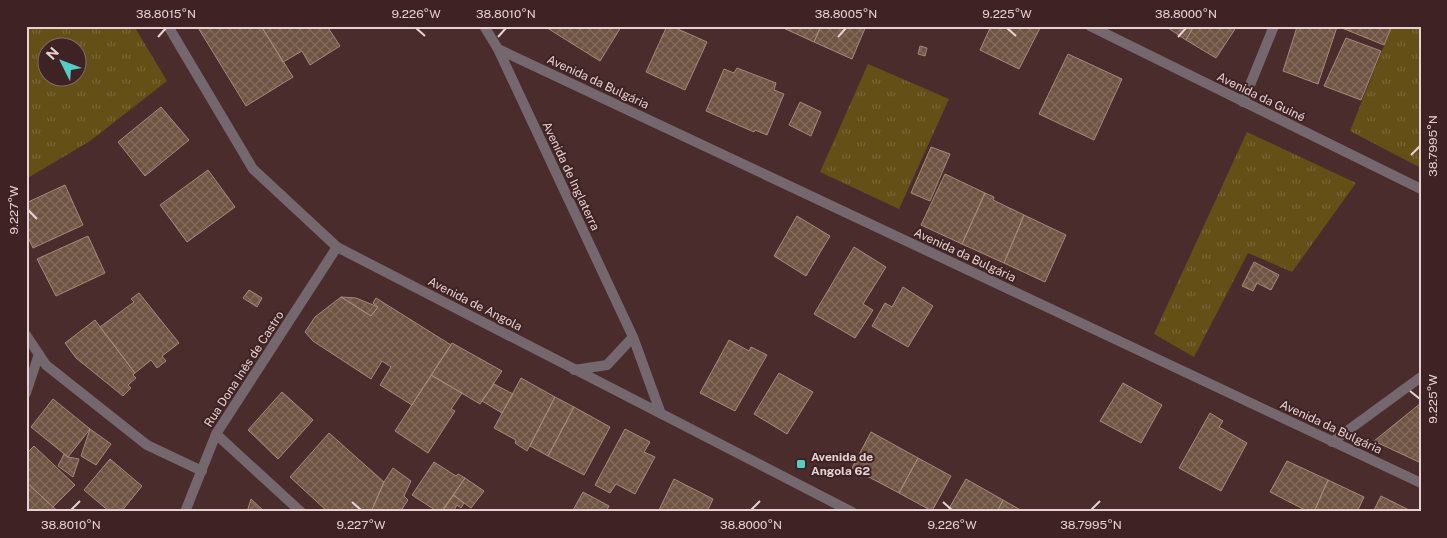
<svg xmlns="http://www.w3.org/2000/svg" width="1447" height="538" viewBox="0 0 1447 538" font-family="'Public Sans',sans-serif">
<style>
.grass{fill:url(#grass-tufts);fill-rule:evenodd}
.building{fill:url(#building-cross-hatch);stroke:#a78978}
.lines{fill:none;stroke-linecap:round;stroke-linejoin:round}
.minor{stroke:#74676e;stroke-width:10}
.ticks{fill:none;stroke:#e7d3d3;stroke-width:2}
.poi-dot{fill:#54cdc6;stroke:#3f2223;stroke-width:2}
.labels{text-anchor:middle;stroke-width:4;stroke-linejoin:round;paint-order:stroke}
.street-label{font-size:12px;fill:#e7d3d3;stroke:#3f2223}
.poi-label{font-size:12px;font-weight:bold;fill:#e7d3d3;stroke:#3f2223;text-anchor:start}
.neatline{fill:none;stroke:#e7d3d3;stroke-width:2}
.ticks-label{font-size:12px;text-anchor:middle;fill:#e7d3d3}
</style>
<defs>
<pattern id="grass-tufts" width="24" height="20" patternUnits="userSpaceOnUse" patternTransform="scale(1.25)"><rect width="24" height="20" fill="#644f17"/><path d="M3 7l-1-3M5 7V3M7 7l1-3M15 17l-1-3M17 17v-4M19 17l1-3" fill="none" stroke="#7a6738"/></pattern>
<pattern id="building-cross-hatch" width="8" height="8" patternUnits="userSpaceOnUse" patternTransform="scale(1.25)"><rect width="8" height="8" fill="#6f5443"/><path d="M0 0l8 8M0 8l8-8" fill="none" stroke="#846c5d"/></pattern>
</defs>
<rect width="100%" height="100%" fill="#4a2c2d"/>
<path class="grass" d="M26,26H134L167,81L90,141L26,179ZM48,48H78V78H48Z
M1392,26H1421V168L1350,131Z
M868,64L949,99L899,209L820,172Z
M1247,132L1356,183L1292,272L1248,253L1194,357L1154,334Z"/>
<path class="building" d="M197,26H261L293,77L246,106Z
M261,26H327L340,46L310,65L302,51L283,62Z
M544,26H619L621,27L600,61Z
M667,26H671L707,42L685,90L646,72Z
M779,26H821L814,42Z
M821,26H866L852,59L814,42Z
M991,26H1036L1040,28L1019,69L980,50Z
M1165,26H1194L1186,40Z
M1194,26H1237L1216,58L1186,40Z
M1301,26L1337,27L1318,84L1283,71L1297,27L1301,28Z
M1343,26H1392L1384,45L1342,28Z
M1346,38L1381,51L1361,100L1324,86Z
M920,46L927,48L925,56L918,54Z
M1068,54L1122,79L1094,140L1039,114Z
M737,68L776,83L774,90L784,94L767,135L755,130L754,132L706,111L724,69L734,73Z
M800,102L821,112L811,136L789,125Z
M161,107L189,140L145,176L118,142Z
M931,147L950,154L930,201L911,193Z
M208,170L235,207L187,242L160,205Z
M945,174L985,193L962,244L921,225Z
M65,185L83,225L33,248L26,233L29,231L26,224V203Z
M985,193L994,197L993,200L1024,215L1004,263L962,244Z
M1024,215L1066,235L1045,282L1004,263Z
M797,216L830,236L806,276L774,256Z
M88,236L105,273L56,296L37,259Z
M854,247L886,267L863,304L873,310L855,338L814,314Z
M1254,262L1279,275L1271,290L1257,283L1253,291L1242,286Z
M903,287L933,306L908,347L872,326L885,303L892,307Z
M249,290L262,298L257,307L243,298Z
M139,293L179,343L162,356L166,361L157,368L151,360L135,373L100,327L134,302L131,299Z
M341,297L356,298L378,307L371,316Z
M341,297L371,316L378,307L373,303L376,298L451,345L412,405L380,385L391,367L382,361L371,379L313,341L305,332L315,317Z
M95,320L135,373L133,375L136,378L128,385L131,388L123,396L76,358L65,343Z
M729,340L749,351L751,347L767,355L735,411L700,393Z
M452,343L502,371L480,404L431,375Z
M779,373L813,392L787,434L754,414Z
M431,375L462,393L451,409L455,411L428,453L395,431Z
M521,378L555,397L527,451L515,443L516,440L494,428Z
M1123,383L1162,405L1141,443L1100,421Z
M494,384L513,394L502,413L482,401Z
M282,392L313,420L278,459L248,430Z
M555,397L574,407L548,456L530,446Z
M53,399L90,429L68,457L31,427Z
M1421,403V463L1374,441Z
M574,407L610,427L584,475L548,456Z
M1210,413L1223,421L1219,427L1247,443L1221,491L1179,468Z
M90,429L111,444L96,465L81,456Z
M625,429L650,442L644,452L655,457L635,494L616,484L610,493L595,485Z
M871,432L918,458L899,493L852,468Z
M329,433L384,482L371,512H328L290,477Z
M34,446L75,485L53,507L26,482V454Z
M64,454L68,457L79,459L73,477L58,466Z
M918,458L951,476L932,511L899,493Z
M110,459L142,486L121,512H110L84,490Z
M1287,461L1328,480L1314,512H1309L1270,492Z
M434,462L456,476L458,474L465,478L442,512H438L412,495Z
M393,468L411,481L404,496L408,500L400,512H371L384,482Z
M465,478L484,491L471,508L453,495Z
M674,479L713,499L707,512H658Z
M966,479L1003,500L997,512H947Z
M1328,480L1364,497L1357,512H1314Z
M26,482L53,507L59,512H26Z
M583,492L609,506L606,512H572Z
M453,495L464,503L461,508L457,505L453,512L442,511Z
M1381,496L1413,512H1373Z
M251,499L265,512H247Z
M1003,500L1024,512H997Z"/>
<g class="lines">
<path class="minor" d="M168,26L253,169L337,247L852,512
M484,26L498,49L633,337L661,414
M1090,26L1421,189
M498,49L1421,483
M1243,102L1274,26
M26,335L46,365L147,445L202,471
M574,370L607,365L633,337
M26,393L39,354
M216,434L301,512
M1332,442L1421,377
M185,512L216,434L337,247"/>
</g>
<path class="ticks" d="M416,28L425,36M1007,28L1016,36M158,37L166,28M498,37L506,28M838,37L846,28M1178,37L1186,28M1411,155L1420,146M28,210L37,219M1410,391L1420,399M352,502L361,510M943,502L952,510M71,510L80,501M751,510L760,501M1091,510L1100,501"/>
<rect class="poi-dot" x="796" y="459" width="10" height="10" rx="2.5"/>
<g class="labels">
<g class="street-label">
<text transform="translate(598 82) rotate(25)" y="4">Avenida da Bulgária</text>
<text transform="translate(1261 97) rotate(26)" y="4">Avenida da Guiné</text>
<text transform="translate(571 176) rotate(65)" y="4">Avenida de Inglaterra</text>
<text transform="translate(965 255) rotate(25)" y="4">Avenida da Bulgária</text>
<text transform="translate(475 304) rotate(27)" y="4">Avenida de Angola</text>
<text transform="translate(244 369) rotate(-57)" y="4">Rua Dona Inês de Castro</text>
<text transform="translate(1331 427) rotate(25)" y="4">Avenida da Bulgária</text>
</g>
<g class="poi-label">
<text x="811" y="461">Avenida de<tspan x="811" dy="14">Angola 62</tspan></text>
</g>
</g>
<rect width="1447" height="538" fill="none" stroke="#3f2223" stroke-width="55"/>
<g transform="translate(62 62) rotate(312)"><circle r="24" fill="#3f2223" stroke="#826969"/>
<path d="M0-4L9 19L0 12L-9 19Z" fill="#54cdc6"/>
<text y="-8" font-size="14" font-weight="bold" text-anchor="middle" fill="#e7d3d3">N</text>
</g>
<rect x="28" y="28" width="1392" height="482" class="neatline"/>
<g class="ticks-label">
<text x="166" y="18">38.8015°N</text>
<text x="416" y="18">9.226°W</text>
<text x="506" y="18">38.8010°N</text>
<text x="846" y="18">38.8005°N</text>
<text x="1007" y="18">9.225°W</text>
<text x="1186" y="18">38.8000°N</text>
<text transform="translate(1433 146) rotate(-90)" y="4">38.7995°N</text>
<text transform="translate(14 210) rotate(-90)" y="4">9.227°W</text>
<text transform="translate(1433 399) rotate(-90)" y="4">9.225°W</text>
<text x="71" y="529">38.8010°N</text>
<text x="361" y="529">9.227°W</text>
<text x="751" y="529">38.8000°N</text>
<text x="952" y="529">9.226°W</text>
<text x="1091" y="529">38.7995°N</text>
</g>
</svg>
